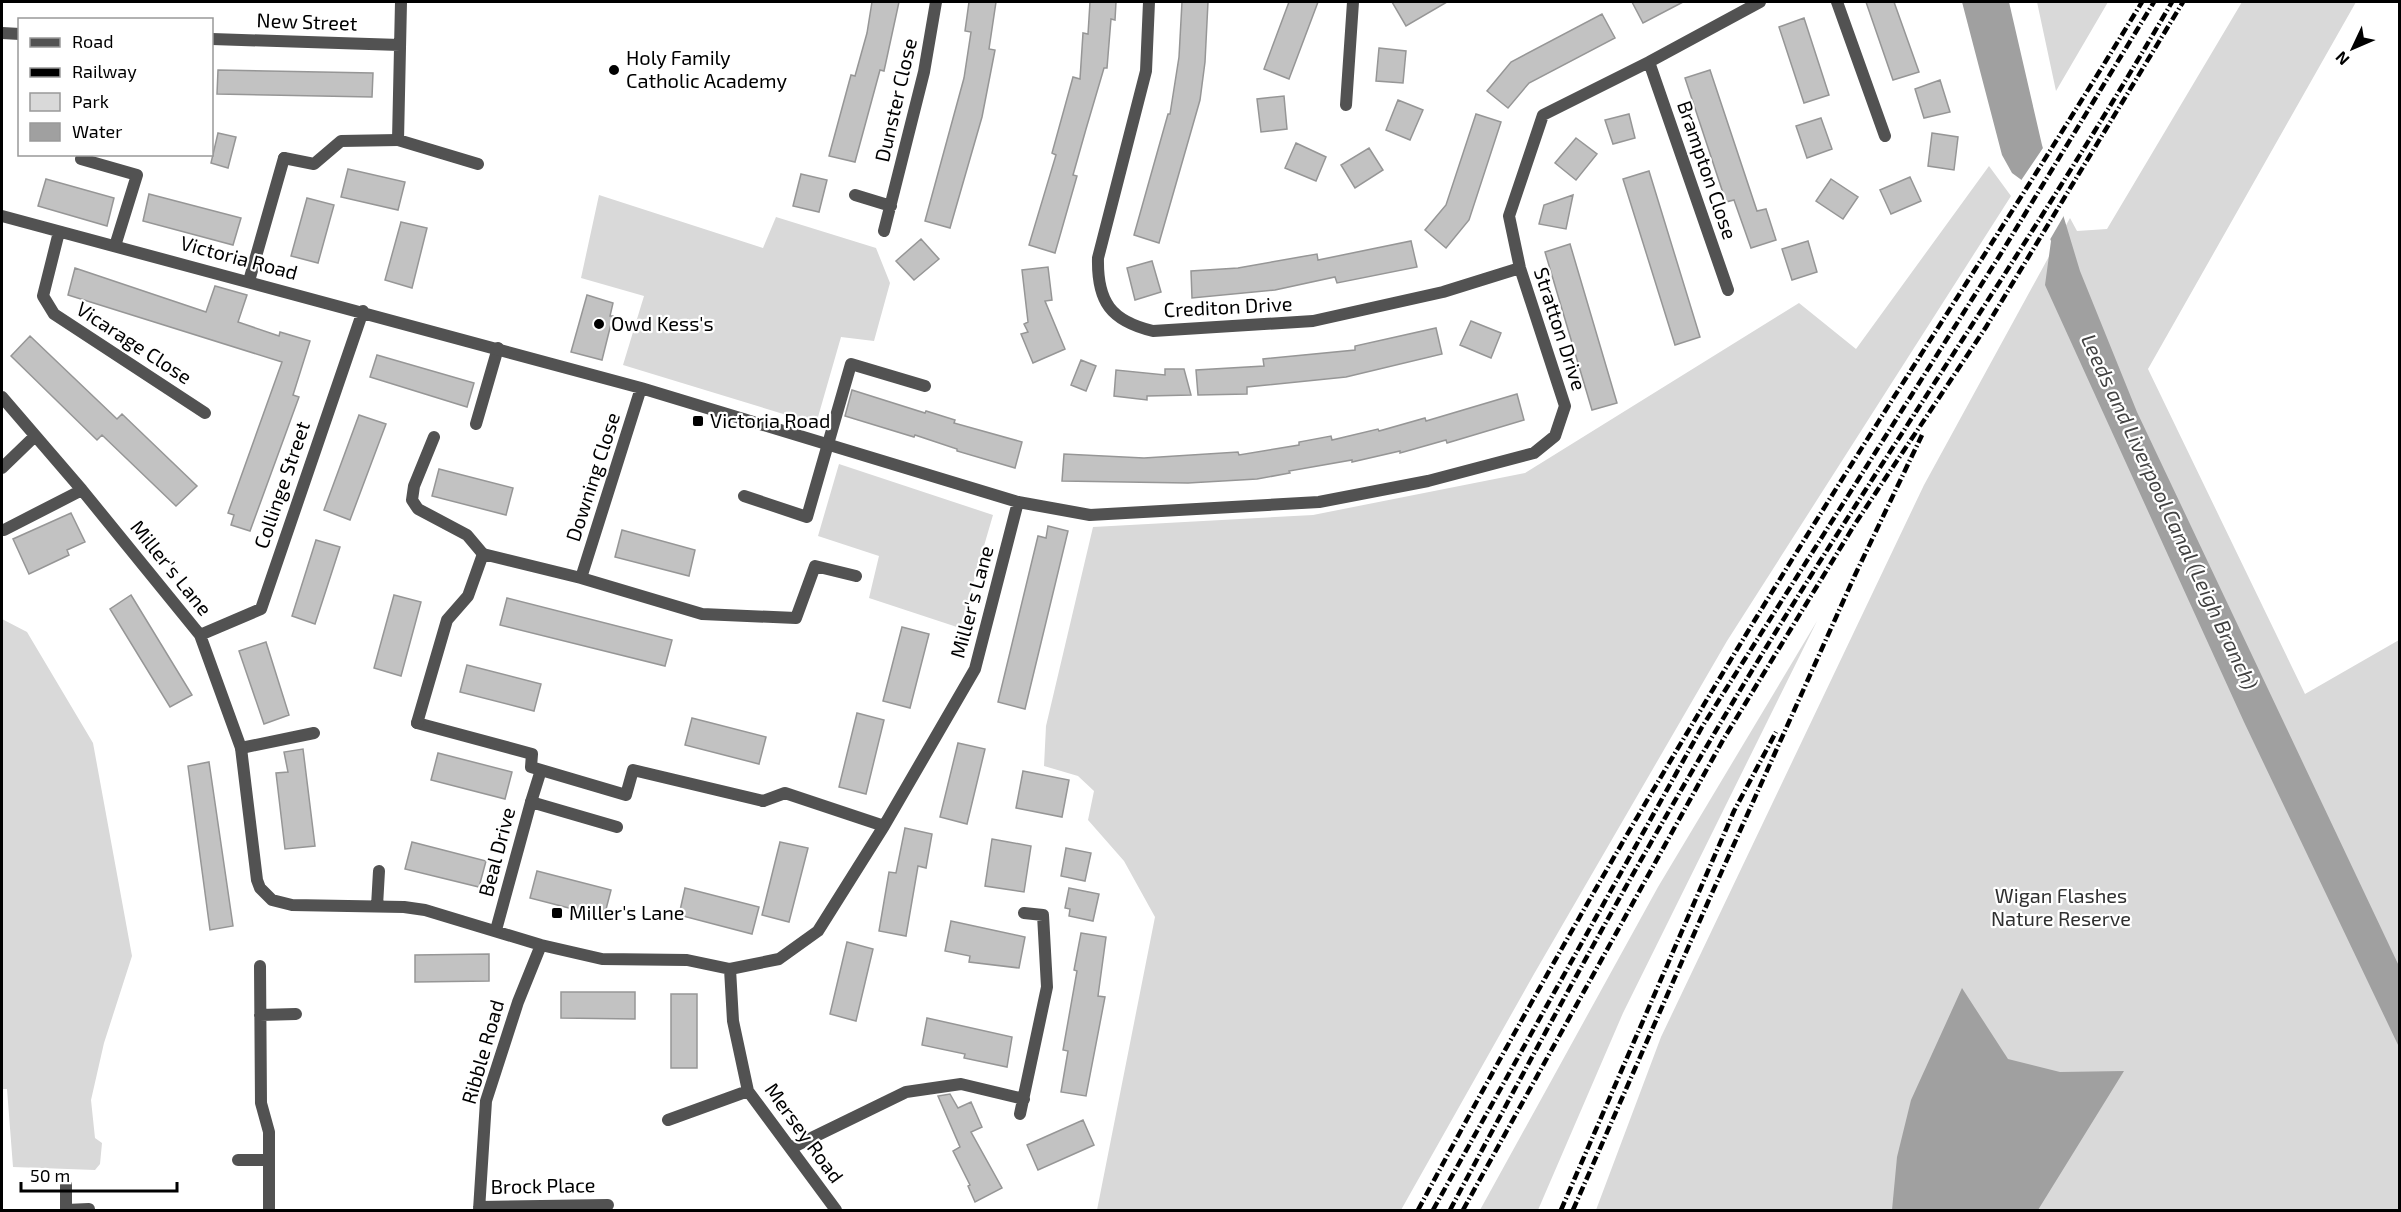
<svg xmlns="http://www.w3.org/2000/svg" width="2401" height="1212" viewBox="0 0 2401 1212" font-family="'Exo 2',sans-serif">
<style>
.green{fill:#d9d9d9}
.water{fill:#a0a0a0}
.pier{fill:#fff}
.building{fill:#c2c2c2;stroke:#969696;stroke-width:1.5}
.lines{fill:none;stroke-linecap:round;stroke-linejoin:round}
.service{stroke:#525252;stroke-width:12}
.pedestrian{stroke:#525252;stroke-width:12}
.minor{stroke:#525252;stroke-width:12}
.rail{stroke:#000;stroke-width:4.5;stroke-dasharray:9 3 1.5 3;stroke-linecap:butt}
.poi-dot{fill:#000;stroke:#fff;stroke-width:2}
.labels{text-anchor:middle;stroke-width:4.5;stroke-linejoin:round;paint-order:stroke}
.street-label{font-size:20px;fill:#000;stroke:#fff}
.poi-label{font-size:20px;fill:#000;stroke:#fff;text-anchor:start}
.park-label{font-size:20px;fill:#303030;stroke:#fff}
.water-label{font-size:21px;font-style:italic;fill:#414141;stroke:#fff}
</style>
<rect width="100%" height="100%" fill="#fff"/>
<path class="green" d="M2037,2H2108L2056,91Z
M2242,2H2356L2148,369L2305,694L2399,640V1210H1596L1661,1037L1924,485L2070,218L2077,231L2107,229Z
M1989,166L2011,196L1727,641L1534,974L1401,1210H1097L1155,917L1124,861L1088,820L1094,791L1078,776L1044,766L1046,726L1093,527L1313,515L1525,473L1799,303L1856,349Z
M599,195L763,248L776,217L876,248L890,283L874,341L841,337L816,424L623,365L644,296L581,278Z
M839,464L993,515L960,628L869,598L879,556L818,536Z
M2,619L27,632L93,743L132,956L104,1043L91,1100L95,1138L102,1143L100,1164L95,1170L13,1167L7,1089H2Z
M1817,621L1623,1013L1538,1210H1480L1658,887Z"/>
<path class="water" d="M1962,2H2009L2042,145L2080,271L2137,412L2399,966V1047L2244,722L2045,285L2051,241L2027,184L2012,173L2002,155Z
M1962,988L2008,1059L2060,1072L2124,1071L2038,1210H1892L1897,1157L1911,1100Z"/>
<path class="pier" d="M2045,145L2066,212L2048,243L2025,186L2020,182Z"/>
<path class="building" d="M872,2H899L884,71L880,70L855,162L829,156L851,75L855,76L867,33Z
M969,2H996L989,49L995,50L982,117L950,228L925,221L964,78L971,32L965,31Z
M1090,2H1116L1115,20L1111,19L1107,68H1104L1086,129L1073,175L1077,176L1055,253L1029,245L1056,155L1052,153L1073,77L1080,79L1083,33L1088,34Z
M1182,2H1208L1205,62L1200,100L1159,243L1134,235L1168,114H1170L1179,57Z
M1289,2H1318L1289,79L1264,69Z
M1392,2H1447L1406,26Z
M1632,2H1683L1643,23Z
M1866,2H1894L1919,72L1893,80Z
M1602,14L1615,38L1529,83L1508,108L1487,91L1511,62Z
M1804,18L1829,95L1804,103L1779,27Z
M1379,48L1406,51L1403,83L1376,81Z
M218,70L373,73L372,97L217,94Z
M1710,70L1757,211L1766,209L1776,240L1751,248L1734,200L1726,202L1685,78Z
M1940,80L1950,112L1924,118L1915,89Z
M1284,96L1287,129L1261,132L1257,99Z
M1398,100L1423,110L1410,140L1386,130Z
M1476,114L1501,122L1469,220L1446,248L1425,230L1446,205Z
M1629,114L1635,138L1613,144L1605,120Z
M1821,118L1832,149L1807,158L1796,126Z
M218,133L236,137L228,168L211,163Z
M1932,133L1958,137L1954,170L1928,166Z
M1576,138L1597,154L1576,180L1555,163Z
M1296,143L1326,157L1316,181L1285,168Z
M1369,148L1383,170L1355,188L1341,165Z
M348,169L405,182L398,210L341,197Z
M1649,171L1700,337L1675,345L1623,179Z
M801,174L827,180L819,212L793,206Z
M1910,177L1921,201L1891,214L1880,190Z
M46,179L114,198L107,226L38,206Z
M1831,179L1858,197L1843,219L1816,201Z
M149,194L241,218L233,245L143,221Z
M1573,195L1566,229L1539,224L1544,205Z
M307,198L334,205L318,263L291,256Z
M401,222L427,228L412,288L385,280Z
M921,239L939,259L914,280L896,261Z
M1411,241L1417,267L1337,283L1335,277L1275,290L1192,298L1191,271L1238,268L1317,254L1318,260Z
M1808,241L1817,272L1792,280L1782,249Z
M1570,244L1617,403L1592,410L1545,252Z
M1152,261L1161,292L1135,300L1127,268Z
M1048,267L1052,300L1045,301L1065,349L1033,363L1021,334L1028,332L1024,324L1028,322L1022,270Z
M75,268L206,312L215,286L247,295L238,322L279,336L280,332L310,341L293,395L299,397L250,531L231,525L234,515L228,513L282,362L68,295Z
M587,295L613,303L610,316H613L602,360L571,352Z
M1471,321L1501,333L1491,358L1460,345Z
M1436,328L1442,354L1346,377L1247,387V394L1198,395L1196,370L1264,366L1263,359L1355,350V346Z
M30,336L117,419L122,414L197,486L176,506L102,435L97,440L11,356Z
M377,355L474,383L467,407L370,377Z
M1081,360L1096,366L1086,391L1071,385Z
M1165,369H1184L1191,395L1147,396V400L1114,396L1116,370L1165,375Z
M852,390L925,413L926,411L955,420L954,423L1022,442L1015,468L957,451V449L915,435L914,437L845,416Z
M1517,394L1524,420L1447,443L1446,440L1400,453V451L1352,462V460L1289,471L1290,473L1257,479L1188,483L1062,481L1064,454L1144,458L1238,452L1239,455L1299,445V442L1331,436L1332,440L1378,429L1379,431L1425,418L1426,421Z
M359,415L386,424L350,520L324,510Z
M439,469L513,488L506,515L432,496Z
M71,513L85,542L67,550L69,555L29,574L13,539Z
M1048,526L1068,531L1025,709L998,702L1038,536L1046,538Z
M622,530L695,550L689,576L615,557Z
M316,540L340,547L315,624L292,616Z
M131,595L192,695L170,707L110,609Z
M394,595L421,602L401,676L374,668Z
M507,598L672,640L665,666L500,625Z
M902,627L929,634L910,708L883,701Z
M266,642L289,715L264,724L239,651Z
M467,665L541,684L534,711L460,692Z
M857,713L884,720L866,794L839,787Z
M692,718L766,737L759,764L685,745Z
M958,743L985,749L967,824L940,817Z
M303,749L315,846L285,849L276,773L288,772L284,752Z
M438,753L512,772L505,799L431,780Z
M209,762L233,926L210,930L188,766Z
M1023,771L1069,780L1062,817L1016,808Z
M905,828L932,834L926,868L918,866L906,936L879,931L889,872L896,873Z
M992,839L1031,846L1024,892L985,886Z
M412,842L486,861L479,887L405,869Z
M780,842L808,848L789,922L762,915Z
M1066,848L1091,853L1085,881L1061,876Z
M537,871L611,890L604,917L530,898Z
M685,888L759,907L752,934L679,915Z
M1069,888L1099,894L1093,921L1069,916L1070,909L1065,908Z
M951,921L1025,937L1019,968L969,962L970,956L945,951Z
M1081,933L1106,937L1098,996L1105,997L1086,1096L1061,1092L1068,1051L1063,1050L1077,971L1074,970Z
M847,942L873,949L856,1021L830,1014Z
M489,954V981L415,982V955Z
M561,992H635V1019L561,1018Z
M671,994H697V1068H671Z
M927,1018L1012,1037L1007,1067L964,1058L965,1054L922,1045Z
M950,1094L958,1108L971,1102L982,1127L971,1132L1002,1188L975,1202L968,1186L970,1185L953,1151L960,1147L938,1096Z
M1083,1120L1094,1145L1038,1170L1027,1145Z"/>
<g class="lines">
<path class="service" d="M81,159L137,175L115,246
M249,281L284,158
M476,424L498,348
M434,437L414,486L412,500L418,509L467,535L483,554
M744,496L807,517L851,364L925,386
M241,748L314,733"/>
<path class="pedestrian" d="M284,158L314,164L341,141L398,140
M417,723L532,754L531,767L626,795L633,770L763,801
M531,802L541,770"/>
<path class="minor" d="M401,2L398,140L478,164
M1149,2L1146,71L1098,258C1097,302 1111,321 1153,331L1313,321L1443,292L1520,268
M1837,2L1885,136
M2,33L20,34
M212,39L400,45
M1649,62L1728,290
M1346,105L1353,2
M855,195L891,206
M2,216L641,388L1018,502L1090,515L1319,502L1428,481L1534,453L1555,436L1565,406L1520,268L1509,216L1543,115L1649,62L1760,2
M884,231L924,72L936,2
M59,232L43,296L54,314L205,413
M2,397L82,490L200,635L241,748L257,880L260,888L272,900L292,905L404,907L425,910L541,945L602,959L687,960L730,969L779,959L818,931L884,826L975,669L1018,502
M2,468L34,437
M4,530L82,490
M581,578L641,388
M200,635L261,609L363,311
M417,723L447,620L468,596L483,554L581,578L702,614L796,618L815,566L856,576
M763,801L785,793L884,826
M377,906L379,871
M496,930L531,802L617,827
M260,966L261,1103L269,1132V1160
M730,969L733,1021L748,1091L836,1210
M260,1015L296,1014
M1020,1114L1047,987L1043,915L1024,913
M668,1120L748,1091
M791,1148L906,1092L961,1084L1024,1099
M238,1160H269V1210
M66,1185V1210
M479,1207L608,1205
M66,1210L89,1209
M479,1210L486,1101L518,1002L541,945"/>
<path class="rail" d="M1418,1210C1506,1046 1597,883 1693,723C1837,479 1995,244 2142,2
M1433,1210L1702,727L2000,255L2154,2
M1450,1210C1555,1013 1662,815 1780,625C1910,416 2049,214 2172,2
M1463,1210L1723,740L1855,524L1986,327L2183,2
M1561,1210L1734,811L1776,732
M1573,1210L1708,902L1855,575L1922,435"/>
</g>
<g class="poi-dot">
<circle cx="614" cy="70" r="6"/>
<circle cx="599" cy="324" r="6"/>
<rect x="692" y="415" width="12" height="12" rx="3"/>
<rect x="551" y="907" width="12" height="12" rx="3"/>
</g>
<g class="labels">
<g class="street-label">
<text transform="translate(307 22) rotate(2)" y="7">New Street</text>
<text transform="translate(896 100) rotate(-77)" y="7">Dunster Close</text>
<text transform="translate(1707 170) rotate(71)" y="7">Brampton Close</text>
<text transform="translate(239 258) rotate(15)" y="7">Victoria Road</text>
<text transform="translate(1228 307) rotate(-3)" y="7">Crediton Drive</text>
<text transform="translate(1560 329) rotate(72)" y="7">Stratton Drive</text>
<text transform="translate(134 343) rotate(33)" y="7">Vicarage Close</text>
<text transform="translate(593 477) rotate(-72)" y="7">Downing Close</text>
<text transform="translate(282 485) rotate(-71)" y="7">Collinge Street</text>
<text transform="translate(171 568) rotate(51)" y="7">Miller's Lane</text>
<text transform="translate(972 602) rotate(-75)" y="7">Miller's Lane</text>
<text transform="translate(497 852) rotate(-75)" y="7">Beal Drive</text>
<text transform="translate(483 1052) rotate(-74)" y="7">Ribble Road</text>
<text transform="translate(804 1133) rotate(54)" y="7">Mersey Road</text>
<text transform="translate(543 1186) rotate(-1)" y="7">Brock Place</text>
</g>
<g class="poi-label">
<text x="626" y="65">Holy Family<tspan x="626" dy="23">Catholic Academy</tspan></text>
<text x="611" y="331">Owd Kess's</text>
<text x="710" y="428">Victoria Road</text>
<text x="569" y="920">Miller's Lane</text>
</g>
<g class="park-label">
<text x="2061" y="903">Wigan Flashes<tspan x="2061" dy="23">Nature Reserve</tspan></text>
</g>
<g class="water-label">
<text transform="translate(2169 512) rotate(65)" y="7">Leeds and Liverpool Canal (Leigh Branch)</text>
</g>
</g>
<rect width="2401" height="1212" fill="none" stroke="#000000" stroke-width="6"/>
<rect x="18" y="18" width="195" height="138" fill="#ffffff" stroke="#999999" stroke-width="1.5"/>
<rect x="30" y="38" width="30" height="9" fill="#525252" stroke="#999999" stroke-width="1.5"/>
<text x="72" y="48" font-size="18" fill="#000000">Road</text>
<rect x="30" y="68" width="30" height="9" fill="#000000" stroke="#999999" stroke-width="1.5"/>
<text x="72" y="78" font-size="18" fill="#000000">Railway</text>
<rect x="30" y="93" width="30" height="18" fill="#d9d9d9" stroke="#999999" stroke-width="1.5"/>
<text x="72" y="108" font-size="18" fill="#000000">Park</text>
<rect x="30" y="123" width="30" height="18" fill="#a0a0a0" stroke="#999999" stroke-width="1.5"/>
<text x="72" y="138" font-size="18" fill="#000000">Water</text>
<g transform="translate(2353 48) rotate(226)" stroke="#ffffff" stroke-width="4.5" paint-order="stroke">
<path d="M0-4.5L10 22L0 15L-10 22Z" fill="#000000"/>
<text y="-9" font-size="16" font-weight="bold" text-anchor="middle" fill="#000000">N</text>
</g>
<path d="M21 1182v9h156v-9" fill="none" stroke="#000000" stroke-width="3"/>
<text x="30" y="1182" font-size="18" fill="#000000" stroke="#ffffff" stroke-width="4.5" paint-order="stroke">50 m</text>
</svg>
